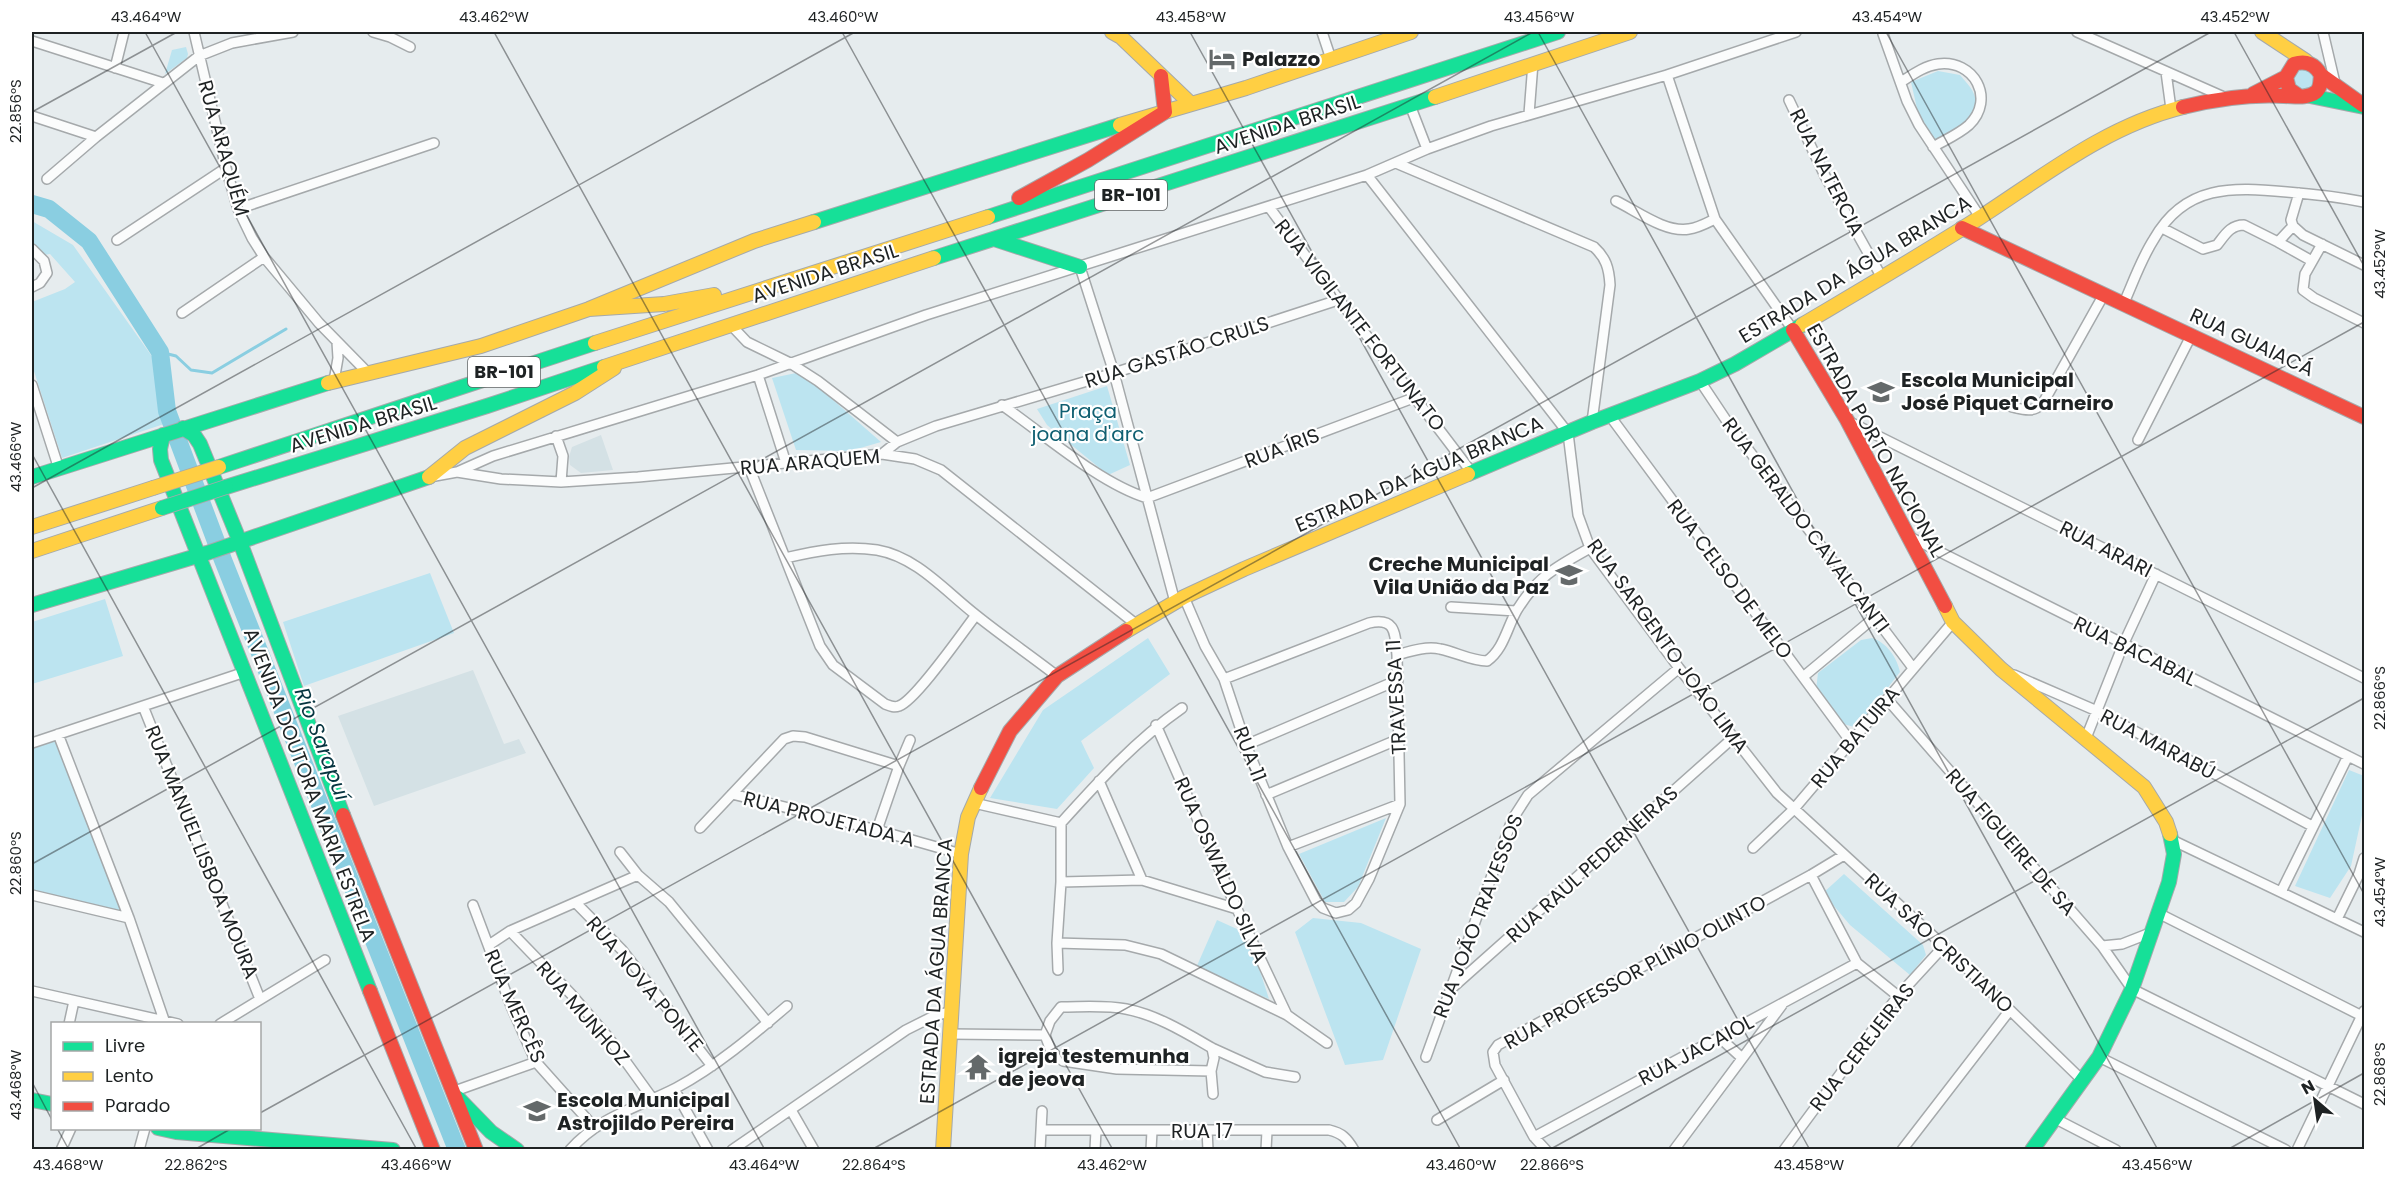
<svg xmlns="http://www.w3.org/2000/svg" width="2396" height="1181" viewBox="0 0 2396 1181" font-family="Poppins,sans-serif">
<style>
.built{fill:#d4e1e5}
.green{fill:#bce4f0}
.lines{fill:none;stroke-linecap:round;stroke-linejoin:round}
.stream{stroke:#8acee1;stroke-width:3}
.river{stroke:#8acee1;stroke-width:18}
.street-casing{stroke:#a5a9ab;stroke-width:12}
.fast-casing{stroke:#a5a9ab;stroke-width:16}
.slow-casing{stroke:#a5a9ab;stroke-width:16}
.jam-casing{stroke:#a5a9ab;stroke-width:16}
.street{stroke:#fbfcfc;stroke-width:9}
.fast{stroke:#16e098;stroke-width:14}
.slow{stroke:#ffcf43;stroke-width:14}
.jam{stroke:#f24e42;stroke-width:14}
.fast-bridge-casing{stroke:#a5a9ab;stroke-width:16;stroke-linecap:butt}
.slow-bridge-casing{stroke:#a5a9ab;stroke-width:16;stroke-linecap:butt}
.fast-bridge{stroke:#16e098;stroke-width:14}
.slow-bridge{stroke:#ffcf43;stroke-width:14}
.ticks{fill:none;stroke:#1e2223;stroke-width:1.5;stroke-opacity:0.45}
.labels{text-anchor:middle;stroke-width:4.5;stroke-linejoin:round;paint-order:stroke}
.shield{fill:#fff;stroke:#626465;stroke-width:1.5}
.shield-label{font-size:18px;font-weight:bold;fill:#1e2223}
.poi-label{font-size:20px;font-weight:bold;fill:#1e2223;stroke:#fff;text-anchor:start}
.street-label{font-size:20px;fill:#1e2223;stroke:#fff}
.park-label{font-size:20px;fill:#0f5f71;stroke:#fff}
.water-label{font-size:21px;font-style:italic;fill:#063540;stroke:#fff}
.neatline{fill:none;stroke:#1e2223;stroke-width:2}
.ticks-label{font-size:15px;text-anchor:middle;fill:#1e2223}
</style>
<rect width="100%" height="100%" fill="#e6ecee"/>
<path class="built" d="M601,435L613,470L581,473L570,465L569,457L572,447Z
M473,670L504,744L519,739L526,753L374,806L338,716Z"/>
<path class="green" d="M186,47L188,54L187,58L165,74L172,50Z
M2305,64L2318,75L2309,93L2291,88L2290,72Z
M1938,71L1960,75C1964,80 1969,85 1972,90C1987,116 1952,132 1934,142L1918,113L1911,82Z
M32,221L73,245L158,365L163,413L167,423L62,458L32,365V302L65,289L75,282L50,254L44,255L32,246Z
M801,372L881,442L850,451L796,450L772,378Z
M1107,386L1130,465L1108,475L1047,425L1037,409Z
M430,573L454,633L304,686L283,622Z
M105,599L123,656L32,684V622Z
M1148,638L1170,674L1081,741L1094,768L1057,809L990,798L1043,710Z
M1872,638C1886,642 1897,657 1900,672L1862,721L1854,727L1840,723L1816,690L1818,673L1861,640Z
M58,734L129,918L32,895V743Z
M2349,770L2364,776V806L2351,866L2330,898L2295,886Z
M1386,818L1358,887L1344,902H1325L1299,854Z
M1844,874L1923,945L1926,955L1910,975L1850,925L1823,893Z
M1313,918L1361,923L1421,949L1383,1060L1345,1065L1295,932Z
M1217,920L1248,934L1269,999L1196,968Z"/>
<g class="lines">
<path class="stream" d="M160,352L176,356L191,370L212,373L286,329"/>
<path class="river" d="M32,204L49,209L89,241L160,352L167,411L223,560L457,1150"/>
<g class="street-casing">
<path id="street" d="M194,32L226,168L238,209L252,238L264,257L319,323L367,372
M373,32L390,37L410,47
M1322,32L1331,59
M2077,32L2224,97
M2323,32L2335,83
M1883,34L1907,101L1919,125L1980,217
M32,41L163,83
M115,68L124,32
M2166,72L2171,109
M1667,75L1715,219L1793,330
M1901,82C1912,75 1924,66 1938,64C1974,59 1996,99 1969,125C1959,134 1945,140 1933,147
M1789,100L1825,176L1881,276
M1410,105L1427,149
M1529,114L1533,63
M32,116L96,137
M1396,163L1594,247C1606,258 1609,268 1610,285L1592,422
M1367,175L1568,433L1578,515L1590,548L1679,668L1777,793L1944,946L2081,1079
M47,179L96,137L199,56L232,43L293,32
M2299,193L2291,220L2293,226L2303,235L2364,265
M1616,201C1637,211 1665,233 1689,229C1698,228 1707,223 1715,219
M1269,207C1335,297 1405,383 1472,473
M238,209L434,143
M2162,228L2203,249L2217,245C2225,235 2230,225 2244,225L2278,242L2293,226
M117,240L226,168
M2278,242L2312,261
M2322,244L2305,274L2303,290L2314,298L2364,323
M32,249L44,261L47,273L40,283L32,287
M1080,267L1114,373L1175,602
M2123,305C2133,283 2141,259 2154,239C2185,184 2233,187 2287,192C2313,194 2339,197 2364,202
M182,313L264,257
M730,324L747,342L790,363L818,381L897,442
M758,375L786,463
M334,381L338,358L337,342
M1700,381L1726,420L1913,668
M32,385L59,469
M1002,405C1045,435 1099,483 1147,498L1416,397
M2012,407C2025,410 2033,413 2043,403L2103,296
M1610,416L1851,742
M1848,421L2364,678
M556,436L563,456L561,482
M2138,440L2191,336
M882,454L897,442L936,426L1114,373L1338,300
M749,467L820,646L833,665L885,704C890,706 894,708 899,706C916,700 962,633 976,615
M457,472L493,456L758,375L926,315L1367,175L1427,149L1491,126L1667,75L1796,32
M435,476L457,472L501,479L561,482L638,477L882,454L915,459L941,470L1137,625
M1908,536L2364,764
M785,558C816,551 845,545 877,550C917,557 945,591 976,615C1002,636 1030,655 1057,676
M1184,597L1205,646L1224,679L1246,745L1288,847L1316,901L1323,908L1336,913L1348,910L1356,903L1369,879L1400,804L1397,655C1395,633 1396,617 1369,623L1224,679
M1451,607L1516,611
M1397,655C1411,651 1426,646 1440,649C1456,652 1471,661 1487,661C1504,649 1507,627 1517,610C1538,576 1556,567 1590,548
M2014,675L2097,711L2312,826
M1803,677L1875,617
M1887,699L2102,946L2132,989L2364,1104
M143,706L260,999
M1156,725L1237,909L1287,1015
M58,734L129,918L164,1020
M2086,738L2123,645L2156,574
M32,743L245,672
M1246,745L1398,680
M1099,781L1142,880
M732,794L877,830L961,854
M1266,795L1399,739
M974,803L1061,823
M700,828L784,739L793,736L805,737L899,766L910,740
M877,830L899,766
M2172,840L2364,932
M1288,847L1400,804
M1753,848L1793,810L1953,622
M620,852L638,875L669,902L768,1023
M1811,875L1857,963L1898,996
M1061,882L1142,880L1237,909
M2281,892L2348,756
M32,895L129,918
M576,903L622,950L712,1066
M473,905L511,1006L536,1062L594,1127
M2158,913L2364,1017
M2337,919L2359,874L2364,858
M510,931L571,994L608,1037L652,1098
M1057,943L1125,945L1161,954L1287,1015L1327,1043
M489,945L510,931L638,875
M2102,946L2122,944L2150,933
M1058,970L1057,943L1061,882V823C1098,782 1136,740 1182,708
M1451,989L1734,737
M32,991L178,1024
M69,1024L74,1001
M220,1024L325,960
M949,1034L1045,1035L1050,1021L1061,1007C1082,1007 1105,1005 1126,1009C1157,1015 1186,1033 1212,1048L1214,1058L1211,1071L1213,1094
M1045,1035L1051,1051L1063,1061L1117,1069L1211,1071
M1719,1037L1742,1058
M1212,1048L1265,1072L1295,1077
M1426,1057L1512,820L1528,795L1679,668
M2099,1057L2286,1150
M674,1089L708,1150
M452,1092L536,1062
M791,1110L814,1150
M2054,1118L2116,1150
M1437,1120L1504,1080
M1041,1130H1329C1342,1133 1347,1138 1354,1150
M1207,1130L1208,1150
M1534,1137L1857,963
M61,1150L71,1128
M139,1150L145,1128
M570,1150C598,1117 639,1107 676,1088C717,1066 752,1036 787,1006
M732,1150L906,1030L936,1015L951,1012
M1040,1150L1042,1111
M1095,1150L1096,1130
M1151,1150L1152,1131
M1266,1150L1267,1131
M1546,1150L1534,1137L1495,1065L1493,1052L1498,1045L1811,875L1844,855
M1674,1150L1782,1005
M1784,1150L1898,996L1944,946
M1902,1150L2010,1010
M2297,1150L2364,1011"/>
</g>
<g class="fast-casing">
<path id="fast" d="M2310,96L2364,107
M988,217L1558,32
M814,222L1120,125
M994,239L1080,267
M934,258L1435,97
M183,428L194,435L200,444L240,542L343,815
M163,435L160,449L161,460L370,991
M219,467L595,343
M1468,474L1592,422L1700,381L1735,364L1802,325
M32,477L328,383
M226,487L487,406L604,367
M32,605L207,553L429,477
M458,1098L491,1132L517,1150
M32,1100L52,1104
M158,1128L176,1132L393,1150
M2032,1150L2099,1057L2132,989L2169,882L2174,854L2170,834"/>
</g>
<g class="slow-casing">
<path id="slow" d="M1112,32L1121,37L1190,103
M2262,32L2306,61
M1435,97L1630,32
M1120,125L1246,88L1411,32
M589,309L664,304L714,295
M1802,325C1861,290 1921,255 1979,218C2044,176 2106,126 2183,107
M595,343L988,217
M604,367L934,258
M328,383L481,346L589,309L754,241L814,222
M429,477L465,448L575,393L614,368
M32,527L153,488
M32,551L162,508
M1945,606L1953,622L2001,669L2144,787L2166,822L2170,834
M1126,631L1184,597L1244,569L1468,474
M943,1150L961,854L968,817L981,788"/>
</g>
<g class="jam-casing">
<path id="jam" d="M2321,75L2363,105
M1161,76L1165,112
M2253,94L2286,77
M2183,107C2216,99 2250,94 2284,96C2294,96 2307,99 2316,92C2321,88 2320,81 2321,75C2315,64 2306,60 2294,64L2286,77L2289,89L2299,96
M1019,198L1088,160L1165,112
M1962,228L2364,417
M1793,330L1847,420L1945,606
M981,788L1010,731L1057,676L1126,631
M343,815L476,1150
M370,991L433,1150"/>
</g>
<use href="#street" class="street"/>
<use href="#fast" class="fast"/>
<use href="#slow" class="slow"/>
<use href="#jam" class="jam"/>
<g class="fast-bridge-casing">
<path id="fast-bridge" d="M162,508L226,487"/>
</g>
<g class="slow-bridge-casing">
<path id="slow-bridge" d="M153,488L219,467"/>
</g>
<use href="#fast-bridge" class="fast-bridge"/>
<use href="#slow-bridge" class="slow-bridge"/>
</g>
<path class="ticks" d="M145,32L765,1150M494,32L1113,1150M842,32L1461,1150M1190,32L1810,1150M1538,32L2158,1150M1886,32L2364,894M2234,32L2364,266M32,112L177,32M32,454L417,1150M32,488L855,32M32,864L1533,32M32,1082L52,1120M260,1113L2211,32M57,1128L69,1150M194,1150L232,1128M871,1150L2364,322M1549,1150L2364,698M2227,1150L2364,1073"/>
<defs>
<g id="hotel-bare" transform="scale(2.07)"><path d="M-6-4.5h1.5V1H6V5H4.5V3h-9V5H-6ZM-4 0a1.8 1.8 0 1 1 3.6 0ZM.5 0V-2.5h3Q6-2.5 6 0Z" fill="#64696a" stroke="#fff" stroke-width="2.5" paint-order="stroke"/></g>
<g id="school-bare" transform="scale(2.07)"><path d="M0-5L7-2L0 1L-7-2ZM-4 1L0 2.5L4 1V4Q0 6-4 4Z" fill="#64696a" stroke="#fff" stroke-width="2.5" paint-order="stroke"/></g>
<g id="temple-bare" transform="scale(2.07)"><path d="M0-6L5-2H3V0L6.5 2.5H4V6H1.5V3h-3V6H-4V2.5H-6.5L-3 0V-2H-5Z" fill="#64696a" stroke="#fff" stroke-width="2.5" paint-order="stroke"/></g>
</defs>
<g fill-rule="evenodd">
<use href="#hotel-bare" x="1222" y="59"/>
<use href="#school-bare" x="1881" y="392"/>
<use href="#school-bare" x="1569" y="575"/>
<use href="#temple-bare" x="978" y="1067"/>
<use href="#school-bare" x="537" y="1111"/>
</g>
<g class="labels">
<g class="shield">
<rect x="1095" y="180" width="72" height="30" rx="4.5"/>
<rect x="468" y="357" width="72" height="30" rx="4.5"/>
</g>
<g class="shield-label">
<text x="1131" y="201">BR-101</text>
<text x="504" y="378">BR-101</text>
</g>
<g class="poi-label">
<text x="1242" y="66">Palazzo</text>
<text x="1901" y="387">Escola Municipal<tspan x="1901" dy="23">José Piquet Carneiro</tspan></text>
<text x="1549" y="571" text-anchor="end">Creche Municipal<tspan x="1549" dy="23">Vila União da Paz</tspan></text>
<text x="998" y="1063">igreja testemunha<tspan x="998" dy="23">de jeova</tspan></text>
<text x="557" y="1107">Escola Municipal<tspan x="557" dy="23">Astrojildo Pereira</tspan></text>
</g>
<g class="street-label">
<text transform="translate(1287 124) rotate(-18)" y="7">AVENIDA BRASIL</text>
<text transform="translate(224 148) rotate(74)" y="7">RUA ARAQUÉM</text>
<text transform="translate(1827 172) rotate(63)" y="7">RUA NATERCIA</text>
<text transform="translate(1855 269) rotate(-31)" y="7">ESTRADA DA ÁGUA BRANCA</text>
<text transform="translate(825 273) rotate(-18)" y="7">AVENIDA BRASIL</text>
<text transform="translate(1360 325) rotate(52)" y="7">RUA VIGILANTE FORTUNATO</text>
<text transform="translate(2252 342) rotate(25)" y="7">RUA GUAIACÁ</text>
<text transform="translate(1177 352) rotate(-18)" y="7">RUA GASTÃO CRULS</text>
<text transform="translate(363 424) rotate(-17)" y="7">AVENIDA BRASIL</text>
<text transform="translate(1876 440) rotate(61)" y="7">ESTRADA PORTO NACIONAL</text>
<text transform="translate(1282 448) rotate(-21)" y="7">RUA ÍRIS</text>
<text transform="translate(810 462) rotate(-5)" y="7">RUA ARAQUEM</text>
<text transform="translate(1419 474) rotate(-23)" y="7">ESTRADA DA ÁGUA BRANCA</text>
<text transform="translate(1806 525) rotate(53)" y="7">RUA GERALDO CAVALCANTI</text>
<text transform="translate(2106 549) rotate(27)" y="7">RUA ARARI</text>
<text transform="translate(1730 579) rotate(53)" y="7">RUA CELSO DE MELO</text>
<text transform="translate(1668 646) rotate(54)" y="7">RUA SARGENTO JOÃO LIMA</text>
<text transform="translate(2135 651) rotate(26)" y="7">RUA BACABAL</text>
<text transform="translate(1396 697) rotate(-93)" y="7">TRAVESSA 11</text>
<text transform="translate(1855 737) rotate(-50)" y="7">RUA BATUIRA</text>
<text transform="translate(2158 744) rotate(28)" y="7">RUA MARABÚ</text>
<text transform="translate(1250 754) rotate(69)" y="7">RUA 11</text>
<text transform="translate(310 785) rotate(69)" y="7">AVENIDA DOUTORA MARIA ESTRELA</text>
<text transform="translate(829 819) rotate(14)" y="7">RUA PROJETADA A</text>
<text transform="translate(2011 842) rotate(49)" y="7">RUA FIGUEIRE DE SA</text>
<text transform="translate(202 852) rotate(68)" y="7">RUA MANUEL LISBOA MOURA</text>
<text transform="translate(1592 864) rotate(-42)" y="7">RUA RAUL PEDERNEIRAS</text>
<text transform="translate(1221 870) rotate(66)" y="7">RUA OSWALDO SILVA</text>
<text transform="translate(1478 916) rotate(-69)" y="7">RUA JOÃO TRAVESSOS</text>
<text transform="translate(1939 943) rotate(43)" y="7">RUA SÃO CRISTIANO</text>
<text transform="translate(936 971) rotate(-86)" y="7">ESTRADA DA ÁGUA BRANCA</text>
<text transform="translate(1635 972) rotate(-29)" y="7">RUA PROFESSOR PLÍNIO OLINTO</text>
<text transform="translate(645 984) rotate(50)" y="7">RUA NOVA PONTE</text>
<text transform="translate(515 1006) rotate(66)" y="7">RUA MERCÊS</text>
<text transform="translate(583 1013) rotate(49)" y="7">RUA MUNHOZ</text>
<text transform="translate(1862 1047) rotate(-52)" y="7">RUA CEREJEIRAS</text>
<text transform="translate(1696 1050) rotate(-28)" y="7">RUA JACAIOL</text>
<text x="1202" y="1138">RUA 17</text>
</g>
<g class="park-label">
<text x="1088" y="418">Praça<tspan x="1088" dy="23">joana d'arc</tspan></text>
</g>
<g class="water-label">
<text transform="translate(322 744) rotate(69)" y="7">Rio Sarapuí</text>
</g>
</g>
<rect width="2396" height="1181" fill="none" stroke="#ffffff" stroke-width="66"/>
<rect x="51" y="1022" width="210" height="108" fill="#ffffff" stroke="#a5a7a7" stroke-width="1.5"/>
<rect x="63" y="1042" width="30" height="9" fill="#16e098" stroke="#a5a7a7" stroke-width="1.5"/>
<text x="105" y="1052" font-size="18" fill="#1e2223">Livre</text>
<rect x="63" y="1072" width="30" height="9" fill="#ffcf43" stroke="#a5a7a7" stroke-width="1.5"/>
<text x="105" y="1082" font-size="18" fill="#1e2223">Lento</text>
<rect x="63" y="1102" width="30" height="9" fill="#f24e42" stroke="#a5a7a7" stroke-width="1.5"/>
<text x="105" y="1112" font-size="18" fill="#1e2223">Parado</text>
<g transform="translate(2315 1100) rotate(331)" stroke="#ffffff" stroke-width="4.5" paint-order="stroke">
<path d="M0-4.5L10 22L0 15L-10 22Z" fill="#1e2223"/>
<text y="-9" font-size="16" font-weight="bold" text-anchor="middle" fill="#1e2223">N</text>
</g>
<rect x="33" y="33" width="2330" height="1115" class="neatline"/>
<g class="ticks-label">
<text x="146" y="22">43.464°W</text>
<text x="494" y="22">43.462°W</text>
<text x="843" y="22">43.460°W</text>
<text x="1191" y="22">43.458°W</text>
<text x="1539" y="22">43.456°W</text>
<text x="1887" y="22">43.454°W</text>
<text x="2235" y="22">43.452°W</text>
<text transform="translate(16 111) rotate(-90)" y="5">22.856°S</text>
<text transform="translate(2380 264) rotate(-90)" y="5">43.452°W</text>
<text transform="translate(16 457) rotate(-90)" y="5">43.466°W</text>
<text transform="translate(2380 698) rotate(-90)" y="5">22.866°S</text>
<text transform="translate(16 863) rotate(-90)" y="5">22.860°S</text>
<text transform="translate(2380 892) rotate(-90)" y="5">43.454°W</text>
<text transform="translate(2380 1074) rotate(-90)" y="5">22.868°S</text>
<text transform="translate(16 1085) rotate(-90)" y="5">43.468°W</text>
<text x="68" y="1170">43.468°W</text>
<text x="196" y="1170">22.862°S</text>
<text x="416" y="1170">43.466°W</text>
<text x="764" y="1170">43.464°W</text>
<text x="874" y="1170">22.864°S</text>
<text x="1112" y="1170">43.462°W</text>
<text x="1461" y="1170">43.460°W</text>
<text x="1552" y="1170">22.866°S</text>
<text x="1809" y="1170">43.458°W</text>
<text x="2157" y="1170">43.456°W</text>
</g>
</svg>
